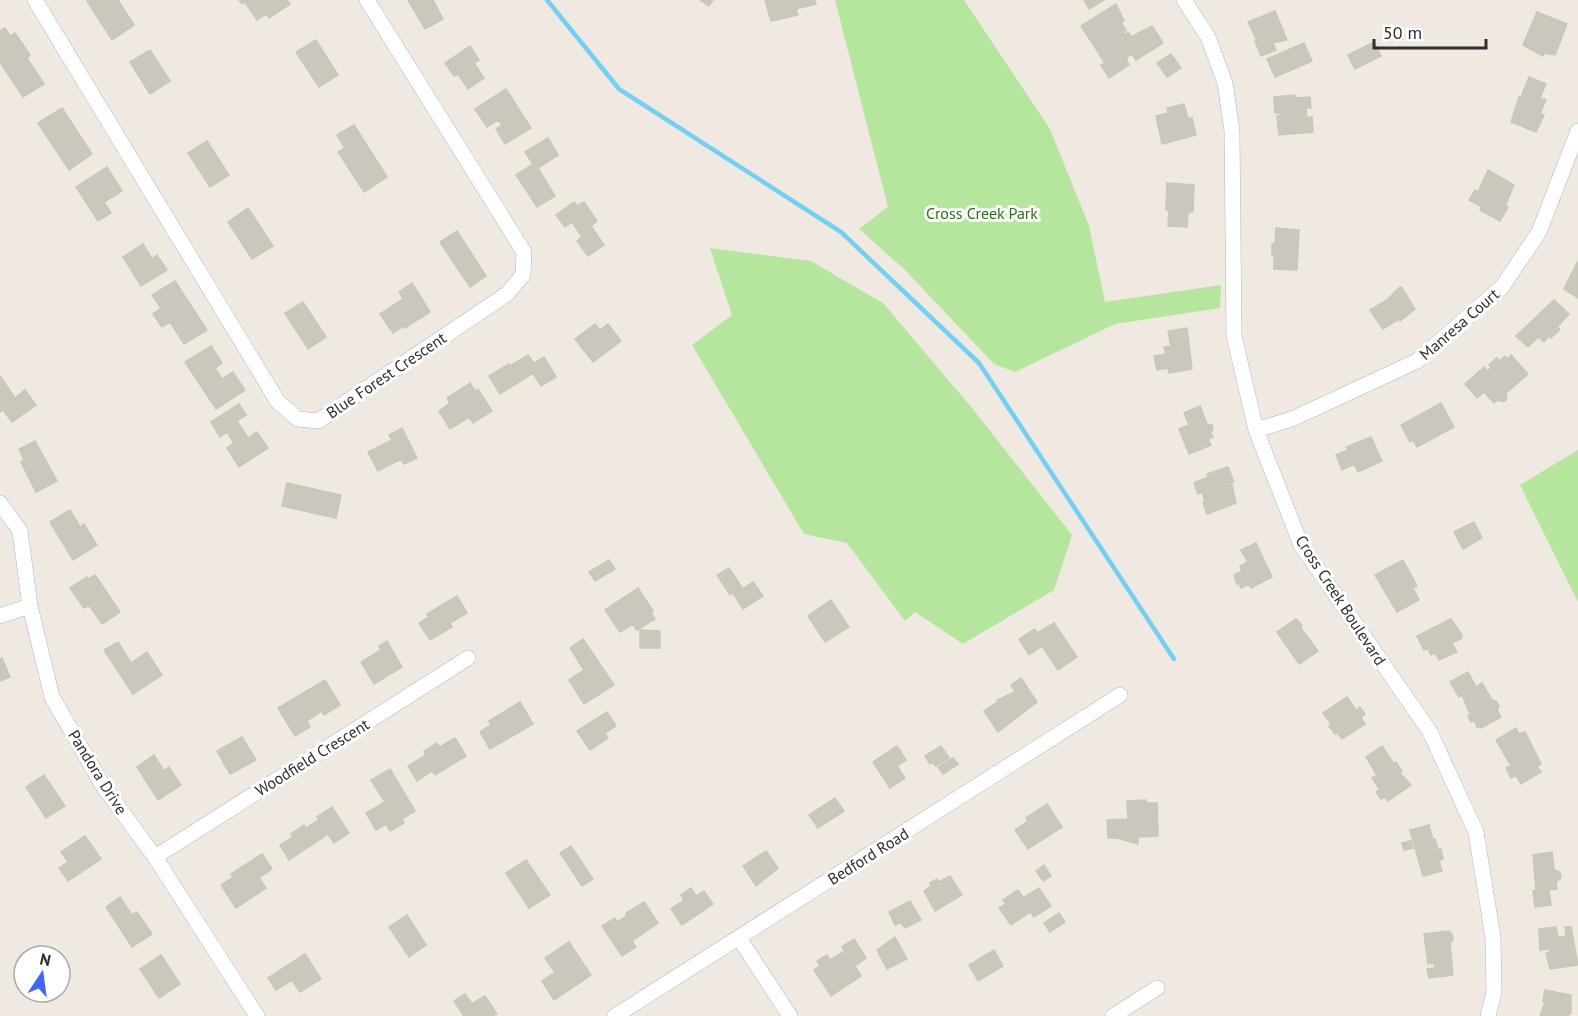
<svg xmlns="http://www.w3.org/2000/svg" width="1578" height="1016" viewBox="0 0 1578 1016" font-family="'PT Sans',sans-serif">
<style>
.green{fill:#b6e59e}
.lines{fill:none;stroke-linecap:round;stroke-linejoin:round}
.stream{stroke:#75cff0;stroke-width:4.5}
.building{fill:#cbc7bf;stroke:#cbc5ba;stroke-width:1.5}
.minor-casing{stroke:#b4b7c1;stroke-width:16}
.minor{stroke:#fff;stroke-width:15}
.labels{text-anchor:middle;stroke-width:6;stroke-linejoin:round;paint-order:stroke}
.park-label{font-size:16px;fill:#2c6e1b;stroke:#fff}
.street-label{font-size:16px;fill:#2e2e2e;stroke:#fff}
</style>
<rect width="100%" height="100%" fill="#efe9e1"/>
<path class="green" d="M835,0H964L1050,129L1089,226L1105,302L1221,285L1220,308L1115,324L1015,372L994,364L905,270L859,229L888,207Z
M710,248L811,261L883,303L972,408L1072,535L1054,590L963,644L915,612L905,621L847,543L804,534L692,345L732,315Z
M1578,450V602L1520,485Z"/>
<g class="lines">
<path class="stream" d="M547,0L619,89L841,232L979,363L1174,659"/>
</g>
<path class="building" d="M89,0H118L134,25L112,40L87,1Z
M239,0H287L290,4L269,18L266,14L257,20L245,2L242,4Z
M408,0H433L443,19L425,29Z
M700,0H713L709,6Z
M765,0H815L816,4L796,9L798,15L771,21Z
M1084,0H1104L1089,9Z
M1116,4L1124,21L1121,23L1126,30L1123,32L1125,35L1128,32L1131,37L1152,26L1163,43L1136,60L1132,54L1126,58L1129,65L1109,78L1101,65L1105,63L1081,26Z
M1275,11L1287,40L1273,43L1276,50L1261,56L1255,41H1257L1248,22Z
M1537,12L1567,24L1555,55L1544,53L1543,56L1523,45Z
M5,28L10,36L15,33L30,55L27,58L44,84L23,97L0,62V31Z
M316,40L338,75L319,87L296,52Z
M1374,42L1381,56L1355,69L1348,55Z
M1304,43L1312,61L1275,77L1267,59Z
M470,46L479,60L474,63L484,78L468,89L458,74L454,76L445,63Z
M150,50L170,81L150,94L130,62Z
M1171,54L1181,68L1167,77L1157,63Z
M1529,77L1546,84L1540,98L1546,100L1540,113L1544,115L1536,132L1511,122L1519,97H1521Z
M506,89L531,128L505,144L496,129L502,125L498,120L487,127L475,109Z
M1295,95V98L1310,97L1311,108H1306L1307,118L1312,117L1313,132L1279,135L1277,116L1281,115L1280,113H1275L1274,97Z
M1184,104L1188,119L1192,118L1196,135L1162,144L1156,116L1168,113L1167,108Z
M62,108L92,154L69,170L38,123Z
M354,125L387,177L364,192L338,152L345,148L337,135Z
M548,138L558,155L538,168L555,196L537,207L516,175L533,164L525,152Z
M207,141L229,175L210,187L188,153Z
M107,167L122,191L104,202L111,213L98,221L76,187Z
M1488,170L1514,185L1506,204L1504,202L1503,204L1508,207L1500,221L1480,210L1482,207L1469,200L1475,190L1478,192Z
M1167,183L1194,185L1193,212H1188L1187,227L1168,226L1169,211L1166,210Z
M574,202L577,206L584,202L597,221L591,226L604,245L588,256L577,241L582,237L572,222L565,227L556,215Z
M248,208L273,246L252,259L228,222Z
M1276,228L1299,230L1297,270L1274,269V256H1272V244H1275Z
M457,231L486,276L470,287L440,242Z
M143,244L152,259L157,255L167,270L141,286L123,257Z
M1578,261V298L1564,289Z
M175,281L207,330L184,344L170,322L162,327L153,314L161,308L152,295Z
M412,283L430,312L405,328L404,326L393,333L380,314L403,299L399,292Z
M1400,287L1402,288L1415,309L1400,321L1399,319L1383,329L1370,310L1387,300Z
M1554,300L1569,314L1557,327L1560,329L1551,338L1549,336L1544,342L1538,337L1528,347L1516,336Z
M303,302L326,337L308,349L285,313Z
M595,324L600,330L608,324L621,341L593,362L575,339Z
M1187,328L1192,369L1169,373L1168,368L1157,370L1154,356L1166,354L1164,347L1171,346L1168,331Z
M211,346L222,363L215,368L222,379L233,372L245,390L216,409L185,362Z
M528,355L534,363L544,357L556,377L541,386L533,373L500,394L489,376L509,364L510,366Z
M1511,355L1528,374L1506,393L1507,399L1503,402L1498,400L1494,403L1484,392L1477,398L1465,384L1484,367L1487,371L1491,368L1489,365L1497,358L1499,361L1505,356L1508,359Z
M0,376L15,398L25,390L36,405L12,422L3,410L0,412Z
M470,383L475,391L478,389L492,411L473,423L469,417L450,429L439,411L450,403L447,398Z
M1441,403L1454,427L1417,447L1413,440L1410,442L1401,425Z
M239,404L246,415L237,421L248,438L257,432L268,448L239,467L227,448L234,443L227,432L220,437L211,422Z
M1200,406L1207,424L1212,425L1213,429L1211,433L1213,437L1208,439L1211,445L1189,454L1179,429L1189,425L1184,413Z
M402,428L417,458L404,464L401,459L378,471L368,452L392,440L389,435Z
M1371,437L1382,461L1358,472L1354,464L1342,470L1336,455L1348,450L1346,447Z
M35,441L57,481L36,492L21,462L24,460L19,449Z
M1228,467L1234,482L1229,484L1230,486L1232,485L1236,503L1207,514L1203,502L1205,501L1202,492L1198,494L1194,483L1208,477L1207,474Z
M287,483L341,495L336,518L282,506Z
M70,510L80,527L84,524L97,545L73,560L50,522Z
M1474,522L1482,538L1463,549L1454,532Z
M1256,543L1272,577L1251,588L1249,584L1241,588L1239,583L1237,584L1234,575L1242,571L1240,566L1248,562L1241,550Z
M609,560L615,569L595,581L589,572Z
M1403,560L1417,586L1413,588L1419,600L1397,612L1375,575Z
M729,568L743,589L753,582L763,596L743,609L733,593L730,595L717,575Z
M95,575L120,612L102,624L89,605L84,608L70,588L87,577L88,579Z
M638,588L653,611L651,612L655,619L637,630L633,624L620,632L605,610Z
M457,596L467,613L450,623L452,627L430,640L419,623L429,617L427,614Z
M831,600L849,627L825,642L808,616Z
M1296,619L1302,625L1301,628L1318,651L1299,664L1277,632Z
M1451,619L1462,635L1461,639L1452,643L1457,652L1439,660L1435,653L1431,655L1428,649L1424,650L1417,636Z
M1054,623L1077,657L1058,670L1042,646L1029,655L1019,639L1035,629L1037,633Z
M640,630L660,631V648H640Z
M583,639L614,685L584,704L569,680L584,670L570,648Z
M387,641L402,667L374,684L361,662L381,650L379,646Z
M118,642L131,663L147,652L162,675L133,694L104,650Z
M2,658L10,677L0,681V659Z
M1468,672L1476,687L1482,683L1492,700L1496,701L1499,706L1497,710L1501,717L1481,728L1477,727L1474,720L1471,722L1468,716L1472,713L1469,712L1462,695L1459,697L1450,682Z
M1021,678L1037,702L998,732L984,711L998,702L997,700L1015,692L1011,685Z
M325,680L340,705L324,715L322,711L307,721L310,727L295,736L278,708Z
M1347,697L1356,710L1360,707L1365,714L1361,717L1365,724L1342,739L1337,733L1335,734L1329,726L1331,724L1323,713Z
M520,702L533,724L490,749L480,732L491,725L489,721Z
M607,712L616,726L605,733L608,738L590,750L577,731Z
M1516,728L1519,734L1525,732L1541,764L1537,766L1541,772L1521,784L1516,775L1511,778L1506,768L1511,766L1496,740Z
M242,737L256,760L230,774L217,751Z
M455,738L466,756L435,775L432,771L417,781L408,766L426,755L424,751L437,743L440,747Z
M897,746L906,760L897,766L905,778L890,788L873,762Z
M941,746L949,758L935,766L933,762L930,764L925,756Z
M1382,746L1394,764L1396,762L1402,771L1400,773L1411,785L1388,801L1385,797L1381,799L1376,792L1380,790L1372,778L1377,775L1366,757Z
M154,755L164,771L169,767L181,785L158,800L137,767Z
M953,758L958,764L943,774L938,767Z
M390,769L415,811L402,819L404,823L390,831L386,824L376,830L366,813L385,802L371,780Z
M44,775L65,806L46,818L26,787Z
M835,798L844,811L818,828L809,815Z
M1146,800V803H1157L1158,836L1138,837V844L1117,838H1108L1107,820L1128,819L1127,801Z
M1047,804L1062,827L1028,849L1015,830L1028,821L1026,818Z
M332,807L349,833L334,843L328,834L289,860L280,845L293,837L291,834L304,825L306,828L319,820L317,817Z
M1429,825L1433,840L1435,839L1438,850L1441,849L1443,859L1439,861L1442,871L1423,876L1410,830Z
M85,836L101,859L68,881L59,868L68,862L61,852Z
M1411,841L1413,848L1404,850L1402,843Z
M571,846L593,879L582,886L560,853Z
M766,851L778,868L756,886L743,866Z
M1552,852L1554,870L1560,872L1561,878L1556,882L1557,889L1549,890L1551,905L1535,907L1533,891L1536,890L1533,855Z
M262,854L272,869L259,878L266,888L236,908L221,885L233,877L231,874Z
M526,860L550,895L529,908L506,873Z
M1044,865L1051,876L1043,881L1036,871Z
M950,876L962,895L935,911L924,891L931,886L930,883L937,879L939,882Z
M691,888L696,896L704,891L713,904L682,925L671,909L684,900L681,895Z
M1039,888L1051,906L1034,917L1030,912L1011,925L999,908L1006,904L1003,900L1018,890L1023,898Z
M120,897L132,915L137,912L152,934L132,947L106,907Z
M910,901L921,920L905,928L901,922L895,925L889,912Z
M644,902L658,923L632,941L636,947L622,956L602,926L615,918L617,922L627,916L626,913Z
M1059,913L1065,922L1050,932L1044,923Z
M407,915L426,945L409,957L389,927Z
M1556,927L1558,937L1566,936L1565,927H1571L1578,965L1550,969L1546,953L1550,952V949L1540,950L1539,929Z
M1449,931L1452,934L1453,940L1450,943L1453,975L1429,978L1427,969L1435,968L1434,963L1428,964L1424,934Z
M895,937L907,959L887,969L877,950Z
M854,939L866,958L855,966L861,976L831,996L814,970L820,966L817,961L827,955L830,960L845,951L842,947Z
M569,942L591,975L554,1000L542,981L555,972L545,958Z
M994,950L1003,966L978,981L969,965Z
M305,954L321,979L300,992L292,980L276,990L268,978Z
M161,955L180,984L159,998L140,969Z
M1545,990L1571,995V1013L1567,1016H1540L1545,1002L1543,1001Z
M465,994L472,1004L485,996L497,1014L493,1016H464L454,1001Z"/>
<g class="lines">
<g class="minor-casing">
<path id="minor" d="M35,0L278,402L298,419L318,421L507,294L523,275L524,252L367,0
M1184,0L1208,37L1225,83L1232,131L1234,336L1256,430L1301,545L1430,732L1476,832L1493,938L1494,992L1488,1016
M1256,430L1292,419L1417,361L1502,287L1539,232L1578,131
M0,503L20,531L30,606L52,697L103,786L155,857L257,1016
M0,616L30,606
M155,857L468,658
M739,938L790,1016
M615,1016L1120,695
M1113,1016L1157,988"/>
</g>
<use href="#minor" class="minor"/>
</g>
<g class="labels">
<g class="park-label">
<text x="982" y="219">Cross Creek Park</text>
</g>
<g class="street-label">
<text transform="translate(1459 324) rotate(-41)" y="6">Manresa Court</text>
<text transform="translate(386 375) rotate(-34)" y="6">Blue Forest Crescent</text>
<text transform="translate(1341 600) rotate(57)" y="6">Cross Creek Boulevard</text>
<text transform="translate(312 757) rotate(-32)" y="6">Woodfield Crescent</text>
<text transform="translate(98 772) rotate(58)" y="6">Pandora Drive</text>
<text transform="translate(868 856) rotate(-32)" y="6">Bedford Road</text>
</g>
</g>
<g transform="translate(42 974) rotate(13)"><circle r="28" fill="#ffffff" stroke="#ababab" stroke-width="1.5"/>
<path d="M0-4.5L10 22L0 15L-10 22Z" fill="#4264fb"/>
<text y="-9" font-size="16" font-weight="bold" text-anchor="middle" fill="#2e2e2e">N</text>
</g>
<path d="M1374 39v9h112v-9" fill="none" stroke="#2e2e2e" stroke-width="3"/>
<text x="1383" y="39" font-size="18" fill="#2e2e2e" stroke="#ffffff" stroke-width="4.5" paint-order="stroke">50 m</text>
</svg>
